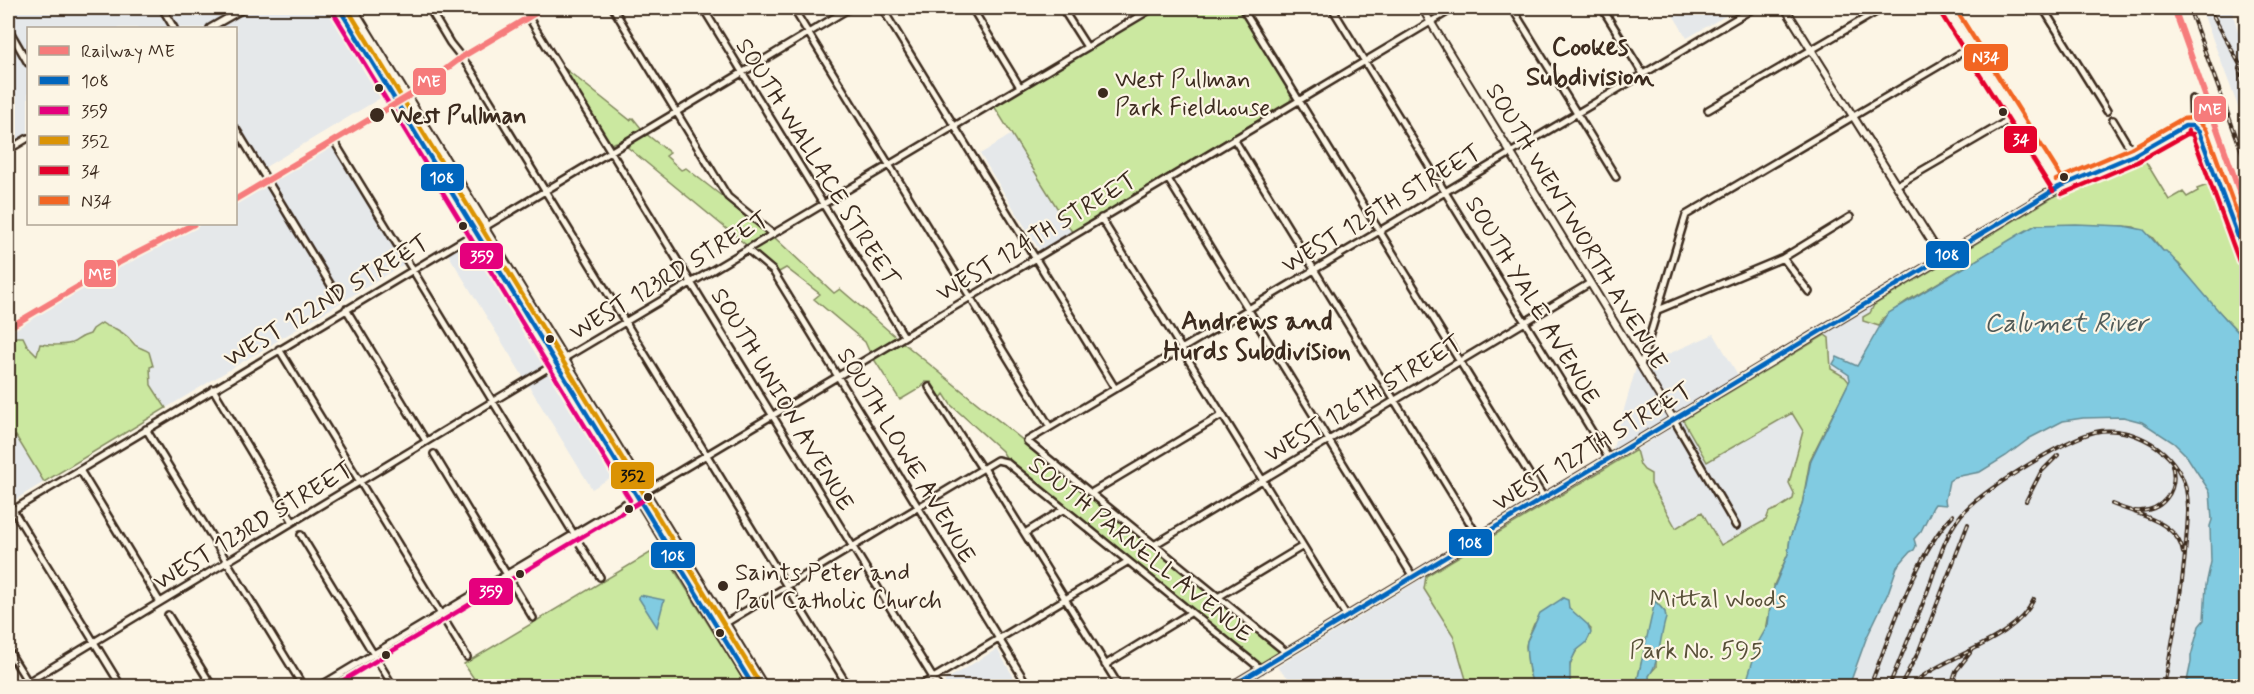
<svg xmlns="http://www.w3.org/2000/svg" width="2254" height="694" viewBox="0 0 2254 694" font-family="Mynerve,sans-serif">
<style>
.built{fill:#e5e8ea}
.green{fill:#cbe8a0;stroke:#83895f;stroke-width:1.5}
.water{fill:#81cbe1;stroke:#658b93;stroke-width:1.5}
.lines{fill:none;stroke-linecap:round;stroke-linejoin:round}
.minor-casing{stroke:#3b2a1e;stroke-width:10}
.tertiary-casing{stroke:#3b2a1e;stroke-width:10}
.secondary-casing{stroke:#3b2a1e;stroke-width:11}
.primary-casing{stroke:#3b2a1e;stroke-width:12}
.minor{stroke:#fcf5e5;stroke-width:5}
.tertiary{stroke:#fcf5e5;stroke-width:6}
.secondary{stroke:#fcf5e5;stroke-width:7}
.primary{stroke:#fcf5e5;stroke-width:8}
.rail-casing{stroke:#3b2a1e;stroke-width:4}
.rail{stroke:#fcf5e5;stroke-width:1.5;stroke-dasharray:4.5;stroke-linecap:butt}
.bus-1-casing{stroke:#fcf5e5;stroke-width:9}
.bus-2-casing{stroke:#fcf5e5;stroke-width:9}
.bus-3-casing{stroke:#fcf5e5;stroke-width:9}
.bus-4-casing{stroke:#fcf5e5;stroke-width:9}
.bus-5-casing{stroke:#fcf5e5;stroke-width:9}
.bus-1{stroke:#0065bd;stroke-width:4.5}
.bus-2{stroke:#e5007d;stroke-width:4.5}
.bus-3{stroke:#db9304;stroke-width:4.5}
.bus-4{stroke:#e4002b;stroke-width:4.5}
.bus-5{stroke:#f26522;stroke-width:4.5}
.rail-1-casing{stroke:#fcf5e5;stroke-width:10}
.rail-1{stroke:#f67b7b;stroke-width:6}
.bus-dot{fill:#3b2a1e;stroke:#fcf5e5;stroke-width:2}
.labels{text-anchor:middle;stroke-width:4.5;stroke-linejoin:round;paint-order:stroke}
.poi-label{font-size:24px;fill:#3b2a1e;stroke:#fcf5e5;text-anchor:start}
.stop-label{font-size:24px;font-weight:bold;fill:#3b2a1e;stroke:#fcf5e5;text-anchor:start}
.street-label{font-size:24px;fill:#3b2a1e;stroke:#fcf5e5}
.park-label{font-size:24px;fill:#585038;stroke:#fcf5e5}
.neighbourhood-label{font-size:26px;font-weight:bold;fill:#3b2a1e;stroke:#fcf5e5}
.water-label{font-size:26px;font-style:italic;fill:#505a58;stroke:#fcf5e5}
.line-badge{stroke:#fcf5e5;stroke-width:2}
.badge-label{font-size:16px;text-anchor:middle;font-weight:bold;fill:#fff}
.pale-badge-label{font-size:16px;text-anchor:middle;font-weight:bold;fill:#111}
</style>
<rect width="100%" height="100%" fill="#fcf5e5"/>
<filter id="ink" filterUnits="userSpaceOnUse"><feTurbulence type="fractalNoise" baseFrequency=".0167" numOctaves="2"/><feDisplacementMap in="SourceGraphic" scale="12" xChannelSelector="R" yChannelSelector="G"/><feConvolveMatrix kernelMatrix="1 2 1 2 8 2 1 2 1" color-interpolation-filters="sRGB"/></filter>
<g filter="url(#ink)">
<path class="built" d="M8,8H334L387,94L262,169L236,127V28H28V137L8,149Z
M1669,8H1739L1687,38Z
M2201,8H2231L2246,57V128Z
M1012,134L1072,232L1040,251L980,154Z
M334,143L408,262L166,408L151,385L150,367L133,340L117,330L107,328L92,332L70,344H45L37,355L32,348L10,343L8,339V331L130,259L200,224H236V202Z
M472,234L618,473L592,489L445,249Z
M1874,305L1870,313L1863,317L1872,325L1879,326L1868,348L1850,377L1849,382L1831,369L1829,338L1825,335Z
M1714,334L1738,375L1612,451L1636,368Z
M1792,413L1803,431L1789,483L1794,493L1793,499L1789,503L1775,508L1767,515L1766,520L1721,546L1676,528L1651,484L1649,472L1644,470L1640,465L1636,450L1683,420L1707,462Z
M2123,417L2142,422L2174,443L2186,455L2210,492L2212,520L2210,526V569L2206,585L2204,620L2199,627L2191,656V662L2186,686H1849L1866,639L1888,593L1897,567L1910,552L1914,549V539L1921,531L1933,507L1935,504H1942L1944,500L1949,481L1955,477L1980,472L2006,456L2030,438L2063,421L2083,418Z
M16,436L44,482L8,504V441Z
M1426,576L1424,589L1453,635L1468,686H1297L1277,667Z
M997,649L1019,686H947L944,681Z"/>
<path class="green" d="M1159,8H1238L1292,95L1290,101L1072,232L994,106Z
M563,67L630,120L633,118L645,133L670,153L666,156L681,170L686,168L774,237L834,293L840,289L896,337L1282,651L1260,665L1007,459L1002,451L951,405L944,394L941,398L931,382H925L922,387L900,400L870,353L865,342L814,299L820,294L786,268L779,272L620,141L610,144Z
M2143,157L2169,200L2183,192L2187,197L2198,191L2197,189L2213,183L2246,274V340L2207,299L2179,264L2163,251L2152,237L2134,227L2124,226L2036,225L1907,301L1883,318L1879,326L1863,321V317L1870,313L1874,305L2055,196Z
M102,323C108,328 110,326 116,329C125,334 128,337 135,345C139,348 145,349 149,352L153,366L150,367L151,385L166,408L44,482L16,436L8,441V339L10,342L16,337H23L27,345L37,355L40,344C48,345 67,346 74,342C80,338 82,336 90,334L93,329Z
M1825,335L1829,338L1831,369L1845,377L1849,382L1810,460L1802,505L1790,538L1788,554L1774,585V601L1770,608L1756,686H1638L1656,667V656L1665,612L1656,602L1636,686H1570C1567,674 1570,659 1578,649C1585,641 1590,641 1591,629L1569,608L1563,598L1534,624L1527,641L1526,646L1529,672L1534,686H1468L1453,635L1424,589L1426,576L1636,450L1640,465L1644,470L1651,474V484L1676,528L1702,512L1721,545L1766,520L1769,512L1779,508L1793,499L1794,493L1789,483L1803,431L1792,413L1707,462L1683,420Z
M660,547L747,686H479L464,664Z"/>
<path class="water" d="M2076,224L2124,226L2144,230L2163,251H2166C2194,280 2217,312 2246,340V686H2186L2191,662V656L2199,626L2204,620L2206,585L2211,562L2210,526L2212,520L2210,492L2186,455L2174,443L2142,422L2123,417L2083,418L2063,421L2030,438L2006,456L1980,472L1955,477L1949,481L1945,500L1946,505L1935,504L1933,507L1921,531L1914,539L1916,546L1914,550L1910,552L1897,567L1888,593L1866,639L1849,686H1745L1759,641L1768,625L1770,608L1774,601L1773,590L1788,554L1790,538L1802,505L1811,460L1850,380L1849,375L1833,364L1837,357L1857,366L1887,314L2018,235L2036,225Z
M640,595L664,600L657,627L638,597Z
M1563,598L1568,600L1569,608L1588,625L1591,633L1586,643L1576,651L1570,664V686H1534C1529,677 1525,651 1527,641L1540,613Z
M1655,601L1665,612L1666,618C1660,636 1660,661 1649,676L1650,686H1636Z"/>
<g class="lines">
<g class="minor-casing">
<path id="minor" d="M162,8L174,28
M429,8L450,43L470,68L848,686
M523,8L938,686
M613,8L728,197L773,234
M703,8L904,336
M793,8L1050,427
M882,8L1115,388
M972,8L1020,87
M1062,8L1087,47
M1242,8L1544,498
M1332,8L1609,459
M1512,8L1616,177
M1602,8L1643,74
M2043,8L2107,111
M8,28L28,63
M210,28L245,8
M2192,99L2193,126
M1708,110L1883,8
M2113,120L2134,155
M236,129L335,292
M1234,139L1479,538
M337,146L600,577
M8,150L28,138
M1168,179L1413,577
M1897,185L2014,117
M1101,218L1347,617
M747,249L773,271L1028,686
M1783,258L1809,292
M346,309L426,441
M1658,310L1783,258L1850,217
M279,349L467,657
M1641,365L1686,215L1971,47
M929,387L982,469
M213,389L293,522
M1674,420L1736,526
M146,429L303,686
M434,454L533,618
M984,468L1119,686
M80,470L160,602
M1091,493L1222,415
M13,510L121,686
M8,513L850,8
M1025,533L1064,509
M301,535L393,686
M1154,545L1590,283
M1218,597L1303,546
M168,615L212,686
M724,624L997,460L1006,462L1261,669
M8,650L28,682
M1287,653L1027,441L1754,8
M1105,665L1190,613
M21,686L563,359L1153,8
M320,686L1454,8
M920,686L1127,562"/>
</g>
<g class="tertiary-casing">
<path id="tertiary" d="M1422,8L1674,420
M1785,8L1942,258"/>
</g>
<g class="secondary-casing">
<path id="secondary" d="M1946,8L2059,187
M1232,686L2059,187L2134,155L2185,126L2196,127L2199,132L2246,258"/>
</g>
<g class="primary-casing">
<path id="primary" d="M339,8L753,686
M352,8L485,225L486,232L763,686"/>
</g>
<use href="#minor" class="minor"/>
<use href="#tertiary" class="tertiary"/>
<use href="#secondary" class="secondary"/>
<use href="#primary" class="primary"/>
<g class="rail-casing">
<path id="rail" d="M2189,8L2246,163
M2209,8L2246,76
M2239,68L2246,100
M2026,501L2041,472L2058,455
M2112,504C2138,515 2178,521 2183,553
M2135,511C2162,513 2179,491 2172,465
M1870,686C1890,636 1916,553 1953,515
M1889,686C1902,654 1916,622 1928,590C1937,565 1944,536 1961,515C1980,492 2065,439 2095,432C2133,424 2177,451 2186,489C2190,507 2187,525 2186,543C2182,592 2173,639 2164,686
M1900,686L1918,653L1968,524
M1910,686C1945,654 2014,643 2034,599
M1951,686L1956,671L1970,653"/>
</g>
<use href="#rail" class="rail"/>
<g class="bus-1-casing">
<path id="bus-1" d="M339,8L753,686
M2193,126L2199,132L2246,258
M1232,686L2059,187L2134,155L2185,126H2193"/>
</g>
<g class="bus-2-casing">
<path id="bus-2" d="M333,12L630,500
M334,686L648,497"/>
</g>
<g class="bus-3-casing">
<path id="bus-3" d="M347,8L759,682"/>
</g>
<g class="bus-4-casing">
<path id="bus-4" d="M1940,12L2053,191
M2188,131L2193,136L2239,261
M2062,194L2137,162L2187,134H2193"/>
</g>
<g class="bus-5-casing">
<path id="bus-5" d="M1955,8L2065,183
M2198,121L2206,129L2246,238
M2056,180L2131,148L2182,119L2193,118"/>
</g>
<use href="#bus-1" class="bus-1"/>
<use href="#bus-2" class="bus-2"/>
<use href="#bus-3" class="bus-3"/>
<use href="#bus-4" class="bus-4"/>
<use href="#bus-5" class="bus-5"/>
<g class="rail-1-casing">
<path id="rail-1" d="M2174,8L2246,210
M236,199L417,91L462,57L544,8
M8,328L118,263L194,224"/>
</g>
<use href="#rail-1" class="rail-1"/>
</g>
</g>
<g class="bus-dot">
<circle cx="379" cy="88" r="5"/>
<circle cx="1103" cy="93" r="6"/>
<circle cx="2003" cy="112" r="5"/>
<circle cx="377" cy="115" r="8"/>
<circle cx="2064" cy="177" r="5"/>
<circle cx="463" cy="226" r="5"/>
<circle cx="550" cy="339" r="5"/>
<circle cx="648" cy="497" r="5"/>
<circle cx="629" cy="509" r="5"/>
<circle cx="520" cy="574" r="5"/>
<circle cx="723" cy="586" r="6"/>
<circle cx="720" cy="633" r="5"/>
<circle cx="386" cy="655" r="5"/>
</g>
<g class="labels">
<g class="poi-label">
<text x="1115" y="87">West Pullman<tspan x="1115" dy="28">Park Fieldhouse</tspan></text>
<text x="735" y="580">Saints Peter and<tspan x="735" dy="28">Paul Catholic Church</tspan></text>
</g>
<g class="stop-label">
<text x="391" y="123">West Pullman</text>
</g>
<g class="street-label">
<text transform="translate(818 162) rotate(58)" y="8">SOUTH WALLACE STREET</text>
<text transform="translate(1381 208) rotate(-31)" y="8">WEST 125TH STREET</text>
<text transform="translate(1577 226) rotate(59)" y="8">SOUTH WENTWORTH AVENUE</text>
<text transform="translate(1036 236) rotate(-31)" y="8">WEST 124TH STREET</text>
<text transform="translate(669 275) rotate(-31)" y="8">WEST 123RD STREET</text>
<text transform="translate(326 300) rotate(-31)" y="8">WEST 122ND STREET</text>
<text transform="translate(1533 300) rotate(59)" y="8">SOUTH YALE AVENUE</text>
<text transform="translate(1363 398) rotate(-31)" y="8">WEST 126TH STREET</text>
<text transform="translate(783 399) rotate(59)" y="8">SOUTH UNION AVENUE</text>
<text transform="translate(1592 446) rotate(-31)" y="8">WEST 127TH STREET</text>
<text transform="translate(907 455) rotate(59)" y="8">SOUTH LOWE AVENUE</text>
<text transform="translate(253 525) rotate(-31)" y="8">WEST 123RD STREET</text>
<text transform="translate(1141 549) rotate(39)" y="8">SOUTH PARNELL AVENUE</text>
</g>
<g class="park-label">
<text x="1718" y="607">Mittal Woods</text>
<text x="1696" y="658">Park No. 595</text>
</g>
<g class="neighbourhood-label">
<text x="1590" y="55">Cookes<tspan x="1590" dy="30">Subdivision</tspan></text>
<text x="1257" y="329">Andrews and<tspan x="1257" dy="30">Hurds Subdivision</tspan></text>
</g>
<g class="water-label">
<text x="2066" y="331">Calumet River</text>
</g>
</g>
<g class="line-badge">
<rect x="1963" y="43" width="46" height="29" rx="6" fill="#f26522"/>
<rect x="412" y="67" width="35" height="29" rx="6" fill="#f67b7b"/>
<rect x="2193" y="95" width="34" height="28" rx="6" fill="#f67b7b"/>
<rect x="2003" y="125" width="35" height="29" rx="6" fill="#e4002b"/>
<rect x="420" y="163" width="45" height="29" rx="6" fill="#0065bd"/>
<rect x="1925" y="240" width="45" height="29" rx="6" fill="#0065bd"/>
<rect x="459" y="242" width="45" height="28" rx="6" fill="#e5007d"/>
<rect x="83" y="259" width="34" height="29" rx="6" fill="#f67b7b"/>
<rect x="610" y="461" width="45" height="29" rx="6" fill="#db9304"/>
<rect x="1448" y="528" width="45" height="29" rx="6" fill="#0065bd"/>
<rect x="650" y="541" width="46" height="28" rx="6" fill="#0065bd"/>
<rect x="468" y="577" width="46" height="29" rx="6" fill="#e5007d"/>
</g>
<g class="badge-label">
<text x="1986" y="63">N34</text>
<text x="429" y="87">ME</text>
<text x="2210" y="115">ME</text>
<text x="2021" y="145">34</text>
<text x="442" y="183">108</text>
<text x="1947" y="260">108</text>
<text x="482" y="262">359</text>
<text x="100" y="280">ME</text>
<text x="1470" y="548">108</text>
<text x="673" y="561">108</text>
<text x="491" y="597">359</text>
</g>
<g class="pale-badge-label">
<text x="633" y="481">352</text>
</g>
<rect width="2254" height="694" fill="none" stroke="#fcf5e5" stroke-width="30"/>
<rect x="15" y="15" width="2224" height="664" fill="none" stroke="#3b2a1e" stroke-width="2" filter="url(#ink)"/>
<rect x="27" y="27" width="210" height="198" fill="#fcf5e5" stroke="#afa495" stroke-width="1.5"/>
<rect x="39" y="46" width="30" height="9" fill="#f67b7b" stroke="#afa495" stroke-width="1.5"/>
<text x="81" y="57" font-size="18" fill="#3b2a1e">Railway ME</text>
<rect x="39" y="76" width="30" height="9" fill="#0065bd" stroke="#afa495" stroke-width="1.5"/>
<text x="81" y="87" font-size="18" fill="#3b2a1e">108</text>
<rect x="39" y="106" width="30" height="9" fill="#e5007d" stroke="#afa495" stroke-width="1.5"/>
<text x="81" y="117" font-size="18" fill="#3b2a1e">359</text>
<rect x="39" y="136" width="30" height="9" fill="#db9304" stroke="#afa495" stroke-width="1.5"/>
<text x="81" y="147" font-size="18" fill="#3b2a1e">352</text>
<rect x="39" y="166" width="30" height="9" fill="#e4002b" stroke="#afa495" stroke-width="1.5"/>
<text x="81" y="177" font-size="18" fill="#3b2a1e">34</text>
<rect x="39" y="196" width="30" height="9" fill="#f26522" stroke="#afa495" stroke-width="1.5"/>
<text x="81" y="207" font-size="18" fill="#3b2a1e">N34</text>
</svg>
